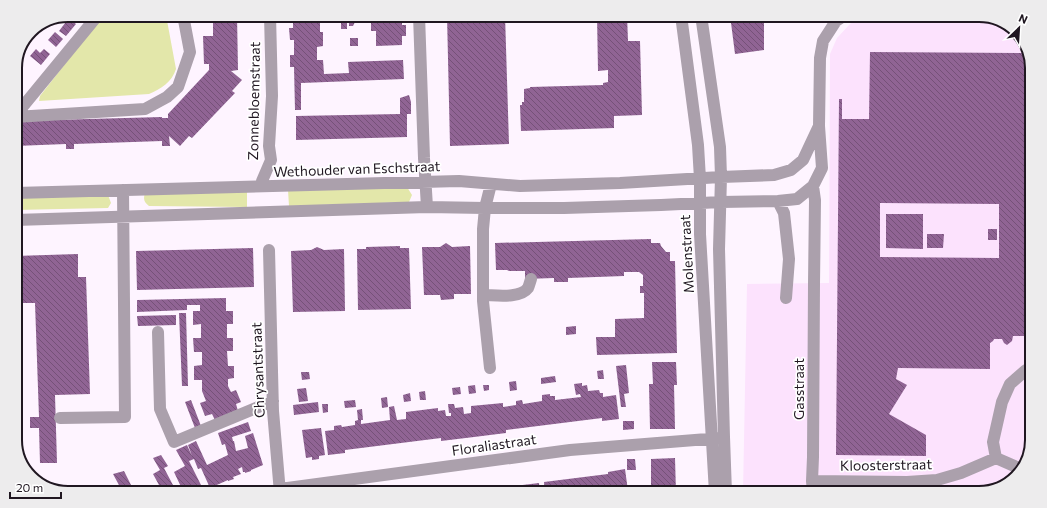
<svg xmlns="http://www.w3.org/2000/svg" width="1047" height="508" viewBox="0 0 1047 508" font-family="Commissioner,sans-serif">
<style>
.built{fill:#fce2fd}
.grass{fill:#e3e7aa}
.building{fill:url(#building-back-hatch);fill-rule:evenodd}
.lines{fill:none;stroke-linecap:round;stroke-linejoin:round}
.minor{stroke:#aba0ac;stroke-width:12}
.labels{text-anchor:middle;stroke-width:3.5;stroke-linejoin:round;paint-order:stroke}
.street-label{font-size:14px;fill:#201721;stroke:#fff}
.rim{fill:none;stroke:#201721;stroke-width:2}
</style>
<defs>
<pattern id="building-back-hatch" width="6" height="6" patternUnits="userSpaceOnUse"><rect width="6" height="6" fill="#906494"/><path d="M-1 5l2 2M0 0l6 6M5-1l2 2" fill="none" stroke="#755178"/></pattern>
</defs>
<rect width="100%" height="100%" fill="#fef4ff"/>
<path class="built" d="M865,15L985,17L1002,20L1023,39L1032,65V440L1027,463L1008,484L979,493H743L747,284L829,283L830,54L837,38L850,24Z"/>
<path class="grass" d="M103,15H166L176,69C172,82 161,89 149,94L39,101L40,96Z
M407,187L412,195L409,202L289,206L288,190Z
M247,192V207L149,206C144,202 143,199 145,193Z
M108,195L111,203L108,208L15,210V197Z"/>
<path class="building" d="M71,15H83L78,21Z
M213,15H237L238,70L231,71L242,80L232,91L235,93L192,138L189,136L180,146L169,136L170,146H162V141L74,144V149H66V144L15,146V121L162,117V118H168V114L209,70V64H204L203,36H213Z
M293,15H316V18H320V32H323V46L317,47V60H323L324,74L349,73L348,62L403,60L404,79L301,83V110H295L294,67H290V55H294V40H290L289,28H293Z
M348,15H355V17H348Z
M372,15H402V25H406V36H402V45L376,46V31H371V17H372Z
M447,15H505L509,144L450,146Z
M597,15H627L628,41H640L642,115L614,116V128L521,131L520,105H522V102H524V89L530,88V87L603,85V83L608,82V70L598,71Z
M730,15H764V50L735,54Z
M69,18L76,24L66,36L59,31Z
M341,19H347V29H341Z
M349,19H355V22L353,26H349Z
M38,28L30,38L26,41L31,30Z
M55,32L63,39L56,47L48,40Z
M350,38H358V46H350Z
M36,49L40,53L44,49L50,54L41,65L30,56Z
M870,52L1028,53L1032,65V336H1013L1012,341L1007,345L1004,343L1002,339H994L993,341L990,343V369L898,368L896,379L907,385L889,414L926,435V456L836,455L839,99H842V119H869ZM880,203L999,204V258L880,257Z
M409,95L411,102V114H407V137L296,140V116L400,114V98Z
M886,214H923V249L886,248Z
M988,229H997V240H988Z
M927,234H944L943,248H927Z
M651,239V243H660L661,246L666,252H670V261H675L677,353L597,355L596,337H615V319L644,318V293H640V286H643V275L639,272H624V276L568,278V282H554V278L525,279V271H509L507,270H496L495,243Z
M446,243L452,247L470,246L471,294H454V299L441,300L440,295H424L422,247H440Z
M400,246V248H409L411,309L358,310L357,249H366V247Z
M317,247L324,250L344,249L345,311L293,312L291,251L311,250Z
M253,248L254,287L137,290L136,251Z
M78,254V277H86L90,394L55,395L57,463H40L39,428H30V417H39L35,303H15V256Z
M226,298V311H233V324H227V338H233V351H227L228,366H234V378L228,379V386L231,392L236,390L241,402L236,404L238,411L215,420L212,414L205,416L200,403L206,401L202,391V380H194V366L202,365V352H194L193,338H201V324L193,325V311H200V305H187V310L137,312V300Z
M179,313H186L188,386H182Z
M176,315V325L138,326L137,316Z
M576,326V334L566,335V327Z
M652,362H676L677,385H674L675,429H650L649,384H653Z
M626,365L629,393L624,394L626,407H621L616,366Z
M603,370L604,379H598L597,371Z
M301,372H309L310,379L302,380Z
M555,376L556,382L541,384V378Z
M516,381L517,390L510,391L509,382Z
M582,383V386L587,385L588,391L599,390L600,393H603V397L616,395L619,419L602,421V418L506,430V433L474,437L441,441V438L345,450V453L328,455L325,431L334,430V426L341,425L342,427L355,425V421L358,420L357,410L362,409L363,420H361V424L390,420L389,407L394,406L397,420L406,419V412L438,408V411L445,410L446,416H451V413H449L448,404H454L455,408L463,407L464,414L471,413V406L503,403V407L516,405V401L522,400L523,404L542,401V395L550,394V396H555V400L581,397L580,394L576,395L574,384Z
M475,385L476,393L469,394L468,386Z
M483,385H489V390L484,391Z
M460,387L461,394L453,395L452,388Z
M306,388L308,401L299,402L297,389Z
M425,391L426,400H420L419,392Z
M410,393L411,401L404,402L403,395Z
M387,397L388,407L382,408L381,398Z
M191,400L201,426L195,428L185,402Z
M355,400L356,407L345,408L344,401Z
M318,402L319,412L294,415L293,405Z
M322,404H328V412L323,413Z
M623,421H634V429L623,430Z
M248,422L251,431L232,437L233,441H234L236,451L248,448L245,436L253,433L263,465L251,470V471L245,473V472H243L242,467L238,469L241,474L233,477L234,479L228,481V480L210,488L201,468L198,469L194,459L189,461L203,489L196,493H186L184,488L182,489L174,472L185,466L176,450L187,445L192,456L188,445L196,441L207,465L228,455L225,444L222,445L218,433Z
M321,428L325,455L319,456V459L312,460V457L306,458L302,430Z
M161,455L168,466L164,468L174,487L170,489L173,493H144L159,485L153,474L160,470L153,458Z
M675,458L676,493H651V459Z
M627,459H635L636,470H627Z
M625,469L628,491L616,493H545L544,482L608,474V472Z
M124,471L133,489L136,487L139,493H117L116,490L120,487L113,474Z
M539,483L540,493H463V492Z
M994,483L1002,486L995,488Z
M74,490L76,493H66Z"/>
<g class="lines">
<path class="minor" d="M419,15L424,158L427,207
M681,15L698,145L700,179V234L715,493
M701,15L720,147L721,177L719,249L724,437L726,493
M15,116L98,15
M15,117L145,109L167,97L178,87L190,52L183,15
M262,186V181L271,160L269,146L272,96L270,15
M813,186L815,200L814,284L813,457L812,481L813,493
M15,193L459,181L520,186L620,183L721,177L774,175L791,170L803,160L818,128
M778,201L784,213L789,259L786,298
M15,220L427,207L485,208H564L661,205L721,202L778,201L797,199L813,186L822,168L819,126L820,58L823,41L836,21L845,15
M269,250L273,411L280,493
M483,295C495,295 520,299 528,288C529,286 530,282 531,279
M158,332L160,409L174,442L273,401
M490,368L483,301V229L485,208L491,184
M60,418L125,417L123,190
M996,458L1021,469
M812,481L907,482L937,480L961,473L996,458L993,442L1002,402L1010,384L1026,370L1032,367
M271,493L280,489L570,450L720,438"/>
</g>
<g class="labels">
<g class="street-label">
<text transform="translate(254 101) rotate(-89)" y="5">Zonnebloemstraat</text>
<text transform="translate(357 169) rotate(-2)" y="5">Wethouder van Eschstraat</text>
<text transform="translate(687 254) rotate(-93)" y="5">Molenstraat</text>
<text transform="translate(258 370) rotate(-92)" y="5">Chrysantstraat</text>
<text transform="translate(799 389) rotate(-90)" y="5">Gasstraat</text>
<text transform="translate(494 445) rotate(-8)" y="5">Floraliastraat</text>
<text transform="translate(886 465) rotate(-1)" y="5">Kloosterstraat</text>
</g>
</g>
<path d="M0 0H1047V508H0ZM68 22H979A46 46 0 0 1 1025 68V440A46 46 0 0 1 979 486H68A46 46 0 0 1 22 440V68A46 46 0 0 1 68 22Z" fill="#edeced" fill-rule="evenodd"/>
<path class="rim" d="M68 22H979A46 46 0 0 1 1025 68V440A46 46 0 0 1 979 486H68A46 46 0 0 1 22 440V68A46 46 0 0 1 68 22Z"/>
<g transform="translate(1019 28) rotate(25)" stroke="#ffffff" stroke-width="3" paint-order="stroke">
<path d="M0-3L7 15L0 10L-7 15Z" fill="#201721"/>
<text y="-6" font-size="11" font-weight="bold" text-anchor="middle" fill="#201721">N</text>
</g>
<path d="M10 492v6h51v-6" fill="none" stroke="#201721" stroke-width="2"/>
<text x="16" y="492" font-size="12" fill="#201721" stroke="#ffffff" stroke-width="3" paint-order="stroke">20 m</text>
</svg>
